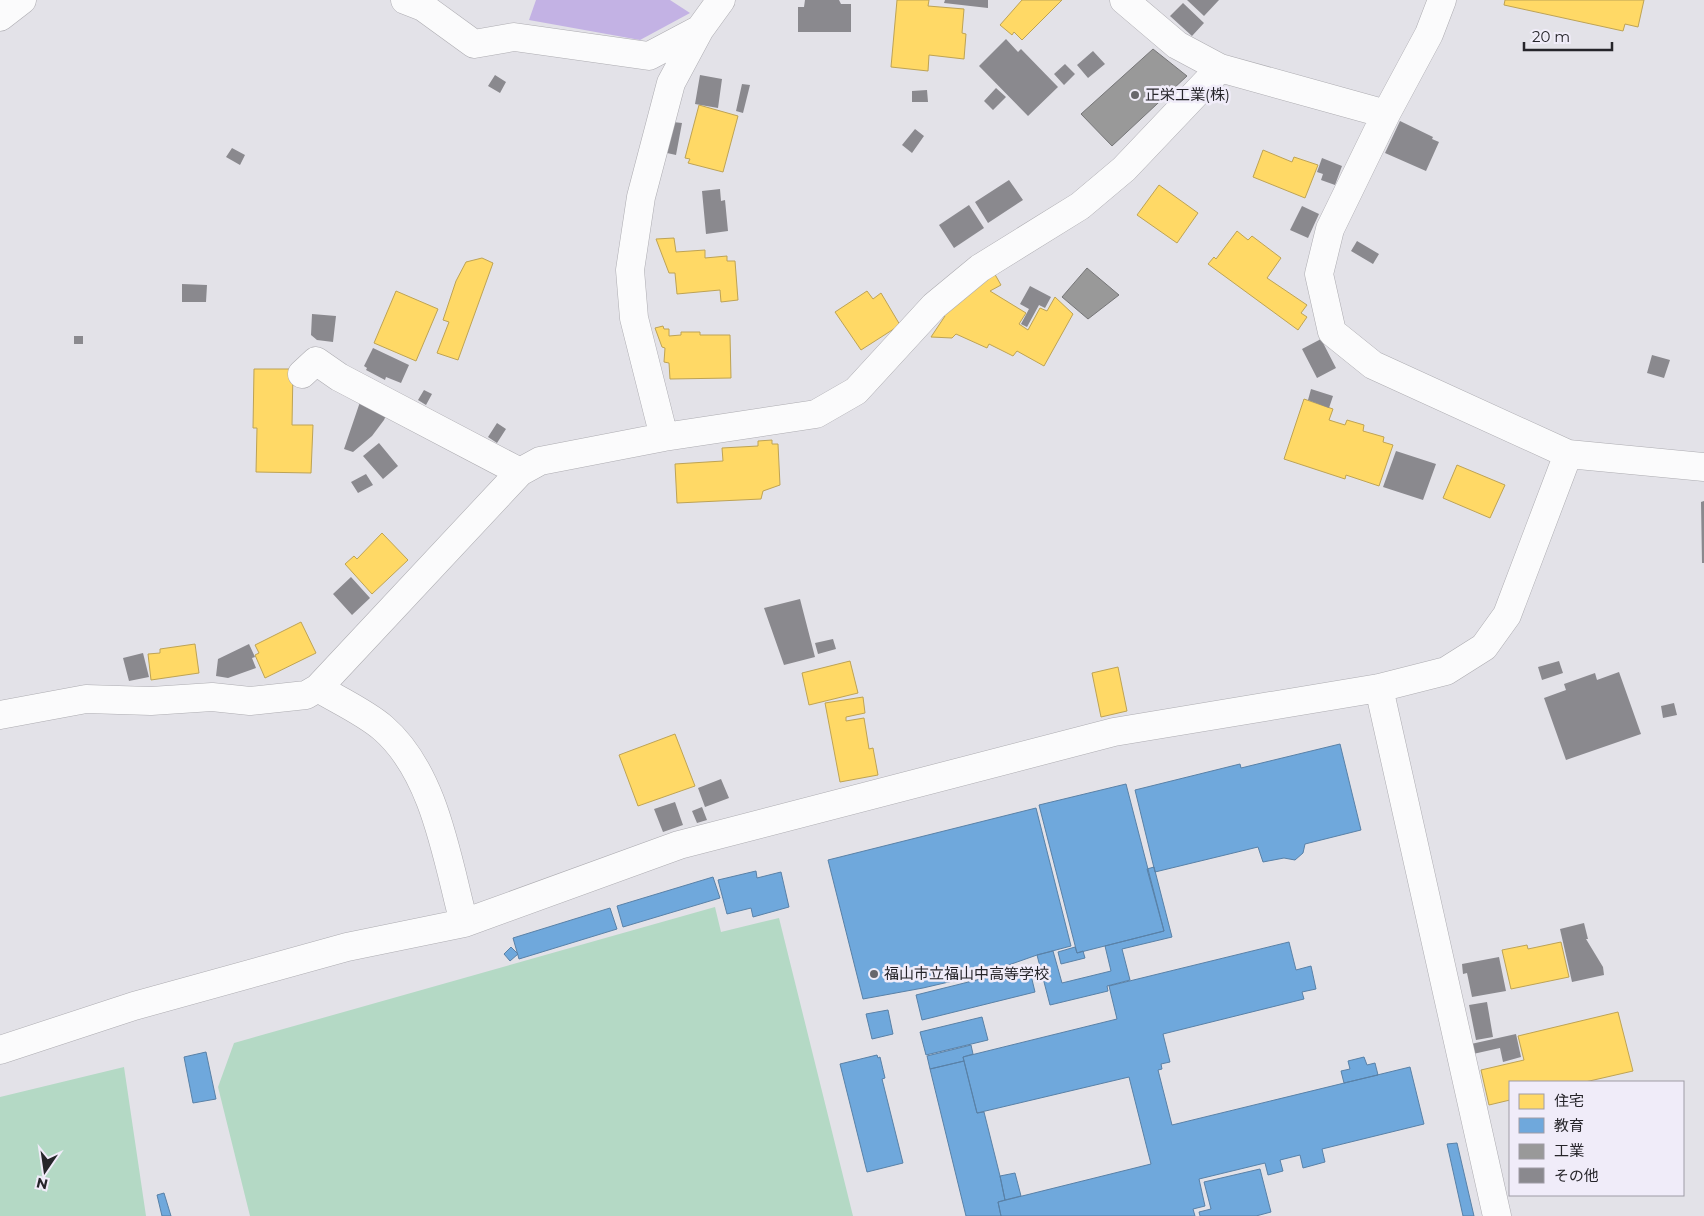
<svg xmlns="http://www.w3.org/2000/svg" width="1704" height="1216" viewBox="0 0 1704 1216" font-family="Montserrat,'Noto Sans JP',sans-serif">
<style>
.green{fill:#b4d9c5}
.water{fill:#c3b2e4}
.homes{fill:#ffd966;stroke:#bea354}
.schools{fill:#6fa8dc;stroke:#5981a7}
.industry{fill:#999;stroke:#767678}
.building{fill:#8a898e}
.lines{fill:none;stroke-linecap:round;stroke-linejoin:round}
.minor-casing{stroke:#adacb1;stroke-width:29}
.minor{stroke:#fbfbfc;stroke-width:28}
.poi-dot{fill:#68676c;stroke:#f0ecf9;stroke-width:2}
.labels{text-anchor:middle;stroke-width:5;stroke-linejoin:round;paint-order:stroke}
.poi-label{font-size:15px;fill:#26252a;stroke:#f0ecf9;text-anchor:start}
</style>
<rect width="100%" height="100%" fill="#e3e2e8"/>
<path class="green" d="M715,907L721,932L779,918L853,1216H250L218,1087L234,1043Z
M124,1067L146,1216H0V1097Z"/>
<path class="water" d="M536,0H670L690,13L640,40L529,20Z"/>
<path class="homes" d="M897,0H929L928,6L964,9L962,33L966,34L964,59L929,55L928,71L891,67Z
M1022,0H1062L1022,40L1014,32L1012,35L1000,25Z
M1505,0H1644L1638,27L1625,24L1623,31L1504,5Z
M699,105L738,116L723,172L688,163L690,159L685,158Z
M1263,150L1292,162L1294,157L1318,165L1305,198L1253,177Z
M1159,185L1198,213L1177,243L1137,215Z
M1237,231L1248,240L1252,236L1281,258L1267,278L1307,305L1301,313L1307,317L1298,330L1208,264L1214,257L1216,259Z
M674,238L676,252L705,250V258L727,256V261H735L738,300L721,302L720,290L677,294L675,273H669L656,239Z
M482,258L493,263L458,360L437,353L449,322L443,320L456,281L466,262Z
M993,271L1001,285L990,291L1026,313L1019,324L1028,330L1040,308L1047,311L1055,297L1073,314L1044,366L1017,351L1013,356L989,344L987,348L956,334L952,338L931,337L945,316L943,315Z
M396,291L438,309L416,361L374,343Z
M867,291L873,299L881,293L900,325L861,350L835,312Z
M663,326L664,329H669V336L681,335V332H700V335H730L731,378L670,379L669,363L664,362L665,348L662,347L655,328Z
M254,369H293L292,425H313L311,473L256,472L257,428H253Z
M1304,399L1333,409L1329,420L1345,425L1347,420L1364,425L1363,431L1384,437L1383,442L1393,445L1379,486L1346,475L1345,479L1284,459Z
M772,440V444H778L780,485L763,491L761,499L677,503L675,464L723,461L722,448L758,446V441Z
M1457,465L1505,485L1490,518L1443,498Z
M382,533L408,560L372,594L345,564L354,556L357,559Z
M301,622L316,653L265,678L255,655L259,653L255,645Z
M195,644L199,673L151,680L148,654L160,653V649Z
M850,661L858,693L809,705L802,673Z
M1118,667L1127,711L1101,717L1092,673Z
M863,697L865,713L846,717V721L864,718L869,749L873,748L878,775L840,782L825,703Z
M675,734L695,786L638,806L619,755Z
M1561,942L1569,977L1511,989L1502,950L1527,945L1528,949Z
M1618,1012L1633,1071L1585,1082H1510V1100L1489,1105L1481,1070L1524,1060L1518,1036Z"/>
<path class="schools" d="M1340,744L1361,830L1305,844L1303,853L1295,860L1284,858L1263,862L1258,847L1155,872L1135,790L1240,764L1241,768Z
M1126,784L1164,931L1077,953L1039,805Z
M1036,808L1071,946L1037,955L983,974L923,988L863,999L828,860Z
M1154,867L1172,937L1122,949L1130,980L1107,986L1108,991L1050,1005L1037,955L1053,951L1062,983L1111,971L1105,946L1164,931L1147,869Z
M756,871L757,878L781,872L789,907L753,917L751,908L727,914L718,880Z
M713,877L720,898L623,927L617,906Z
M610,908L617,929L519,959L513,938Z
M1289,942L1296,970L1311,966L1316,989L1302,992L1304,999L1163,1034L1170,1062L1161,1064L1162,1069L1158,1070L1172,1125L1410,1067L1424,1124L1322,1149L1325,1162L1303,1168L1300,1155L1280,1160L1283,1171L1268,1175L1265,1163L1199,1179L1205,1206L1193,1209L1195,1216H1001L998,1202L1151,1164L1129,1077L977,1113L963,1057L1117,1019L1109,986Z
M511,947L518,954L510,961L504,954Z
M1075,947L1077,953L1083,951L1085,958L1061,964L1058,952Z
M1029,967L1035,992L922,1020L916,995Z
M888,1010L893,1034L872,1039L866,1014Z
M982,1017L988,1040L926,1055L920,1032Z
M971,1045L973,1054L963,1057L964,1061L930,1069L927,1056Z
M206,1052L216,1099L193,1103L184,1057Z
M877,1055L878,1058L880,1057L885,1078L882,1079L903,1163L867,1172L840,1064Z
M1364,1057L1367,1065L1375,1063L1378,1075L1344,1083L1341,1071L1350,1069L1348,1061Z
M964,1061L977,1113L984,1112L1000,1176L1005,1200L998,1202L1001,1216H966L930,1069Z
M1457,1143L1474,1216H1463L1447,1144Z
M1260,1169L1271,1212L1256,1216H1200L1199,1212L1211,1209L1204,1182Z
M1015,1173L1021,1196L1005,1200L1000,1176Z
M164,1193L171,1216H162L157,1195Z"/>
<path class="industry" d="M1153,49L1187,76L1112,146L1081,114Z
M1087,268L1119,295L1088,319L1062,297Z"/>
<path class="building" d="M805,0H839L841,4H851V32H798V7H804Z
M945,0H988V8L944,3Z
M1187,0H1219L1204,16Z
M1183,3L1204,23L1192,36L1170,16Z
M1006,39L1018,52L1021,49L1058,87L1028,116L979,66Z
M1093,51L1105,64L1088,78L1077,65Z
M1065,64L1075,74L1064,85L1054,74Z
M495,75L506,82L500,93L488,86Z
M700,75L722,79L718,108L695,104Z
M742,84L750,85L743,113L736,111Z
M996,88L1006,97L993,110L984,101Z
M927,90L928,102H912V91Z
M1400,121L1433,137L1432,139L1439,142L1426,171L1385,153Z
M673,122L682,123L676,155L667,153Z
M915,129L924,136L912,153L902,145Z
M232,148L245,155L240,165L226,157Z
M1322,158L1342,166L1335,185L1321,180L1323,174L1317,172Z
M1009,180L1023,200L988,223L975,202Z
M720,189L721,201L725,200L728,231L706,234L702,191Z
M969,205L984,228L954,248L939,225Z
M1302,206L1319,214L1308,238L1290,230Z
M1357,241L1379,254L1373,264L1351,251Z
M182,284L207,285L206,302H182Z
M1030,286L1051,297L1045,308L1039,305L1027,327L1021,324L1029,309L1020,304Z
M312,314L336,316L333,342L317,340L311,335Z
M74,336H83V344H74Z
M1321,339L1336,368L1317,378L1302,349Z
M373,348L409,365L401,383L386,377L385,380L366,370L367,368L364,366Z
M1652,355L1670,360L1664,378L1647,373Z
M1311,389L1333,396L1329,408L1308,400Z
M424,390L432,394L426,405L418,400Z
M360,402L388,411L384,420L372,436L353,452L344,449Z
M497,423L506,429L497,443L488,437Z
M379,443L398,466L383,479L363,456Z
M1396,451L1436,464L1423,500L1383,487Z
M366,474L373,485L358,493L351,482Z
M1704,501V563H1702L1701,502Z
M351,577L370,598L352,615L333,594Z
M800,599L815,657L784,665L764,608Z
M833,639L836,649L818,654L815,643Z
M249,644L255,657L252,658L256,668L228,678L216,676L218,659Z
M143,653L149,677L129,681L123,658Z
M1559,661L1563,673L1542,680L1538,667Z
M1619,672L1641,734L1566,760L1544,698L1566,690L1564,684L1595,673L1597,680Z
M1674,703L1677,715L1663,718L1661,706Z
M721,779L729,798L705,807L698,788Z
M675,802L683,825L663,832L654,809Z
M702,807L707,820L697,823L692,811Z
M1584,923L1588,939H1586L1603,967L1604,975L1572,982L1560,929Z
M1499,957L1506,991L1472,997L1467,973L1463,974L1462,964Z
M1487,1002L1493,1037L1476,1040L1469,1005Z
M1516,1034L1521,1057L1503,1062L1500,1048L1473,1054L1471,1044Z"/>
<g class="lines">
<g class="minor-casing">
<path id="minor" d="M405,0L423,7L474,44L514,37L649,56L700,29
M1124,0L1177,45L1220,68
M1442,0L1429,34L1386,114L1330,229L1319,274L1332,332L1373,365L1568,454L1704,467
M0,17L22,0
M302,374L316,361L339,377L520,472
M664,437L634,318L630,270L641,197L671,83L700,29L721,0
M318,688C338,700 366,713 383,728C435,773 447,859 464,923
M1379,688L1497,1216
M0,715L86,699L151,701L212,697L250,701L306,695L318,688L520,472L540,461L664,437L816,414L856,391L934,306L980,268L1080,206L1124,169L1220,68L1386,114
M0,1050L134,1006L347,947L464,923L679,845L1114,732L1379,688L1446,671L1484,647L1507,615L1568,454"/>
</g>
<use href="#minor" class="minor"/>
</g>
<g class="poi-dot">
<circle cx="1135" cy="95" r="5"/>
<circle cx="874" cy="974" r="5"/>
</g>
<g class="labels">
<g class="poi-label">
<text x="1145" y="100">正栄工業(株)</text>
<text x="884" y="979">福山市立福山中高等学校</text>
</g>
</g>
<rect x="1509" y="1081" width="175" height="115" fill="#f0ecf9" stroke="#9f9ca6"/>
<rect x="1519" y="1094" width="25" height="15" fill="#ffd966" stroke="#9f9ca6"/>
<text x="1554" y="1106" font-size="15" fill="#26252a">住宅</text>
<rect x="1519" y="1118" width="25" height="15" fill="#6fa8dc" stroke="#9f9ca6"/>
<text x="1554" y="1131" font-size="15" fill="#26252a">教育</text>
<rect x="1519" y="1144" width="25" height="15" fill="#999999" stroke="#9f9ca6"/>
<text x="1554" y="1156" font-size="15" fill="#26252a">工業</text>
<rect x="1519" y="1168" width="25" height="15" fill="#8a898e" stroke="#9f9ca6"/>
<text x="1554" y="1181" font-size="15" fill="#26252a">その他</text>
<g transform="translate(45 1171) rotate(193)" stroke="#f0ecf9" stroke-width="4" paint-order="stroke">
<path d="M0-4L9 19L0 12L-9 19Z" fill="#26252a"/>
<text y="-8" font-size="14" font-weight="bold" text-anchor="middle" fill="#26252a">N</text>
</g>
<path d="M1524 42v8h88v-8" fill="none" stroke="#26252a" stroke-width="2.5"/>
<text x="1532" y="42" font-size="15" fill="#26252a" stroke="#f0ecf9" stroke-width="4" paint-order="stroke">20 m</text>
</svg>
